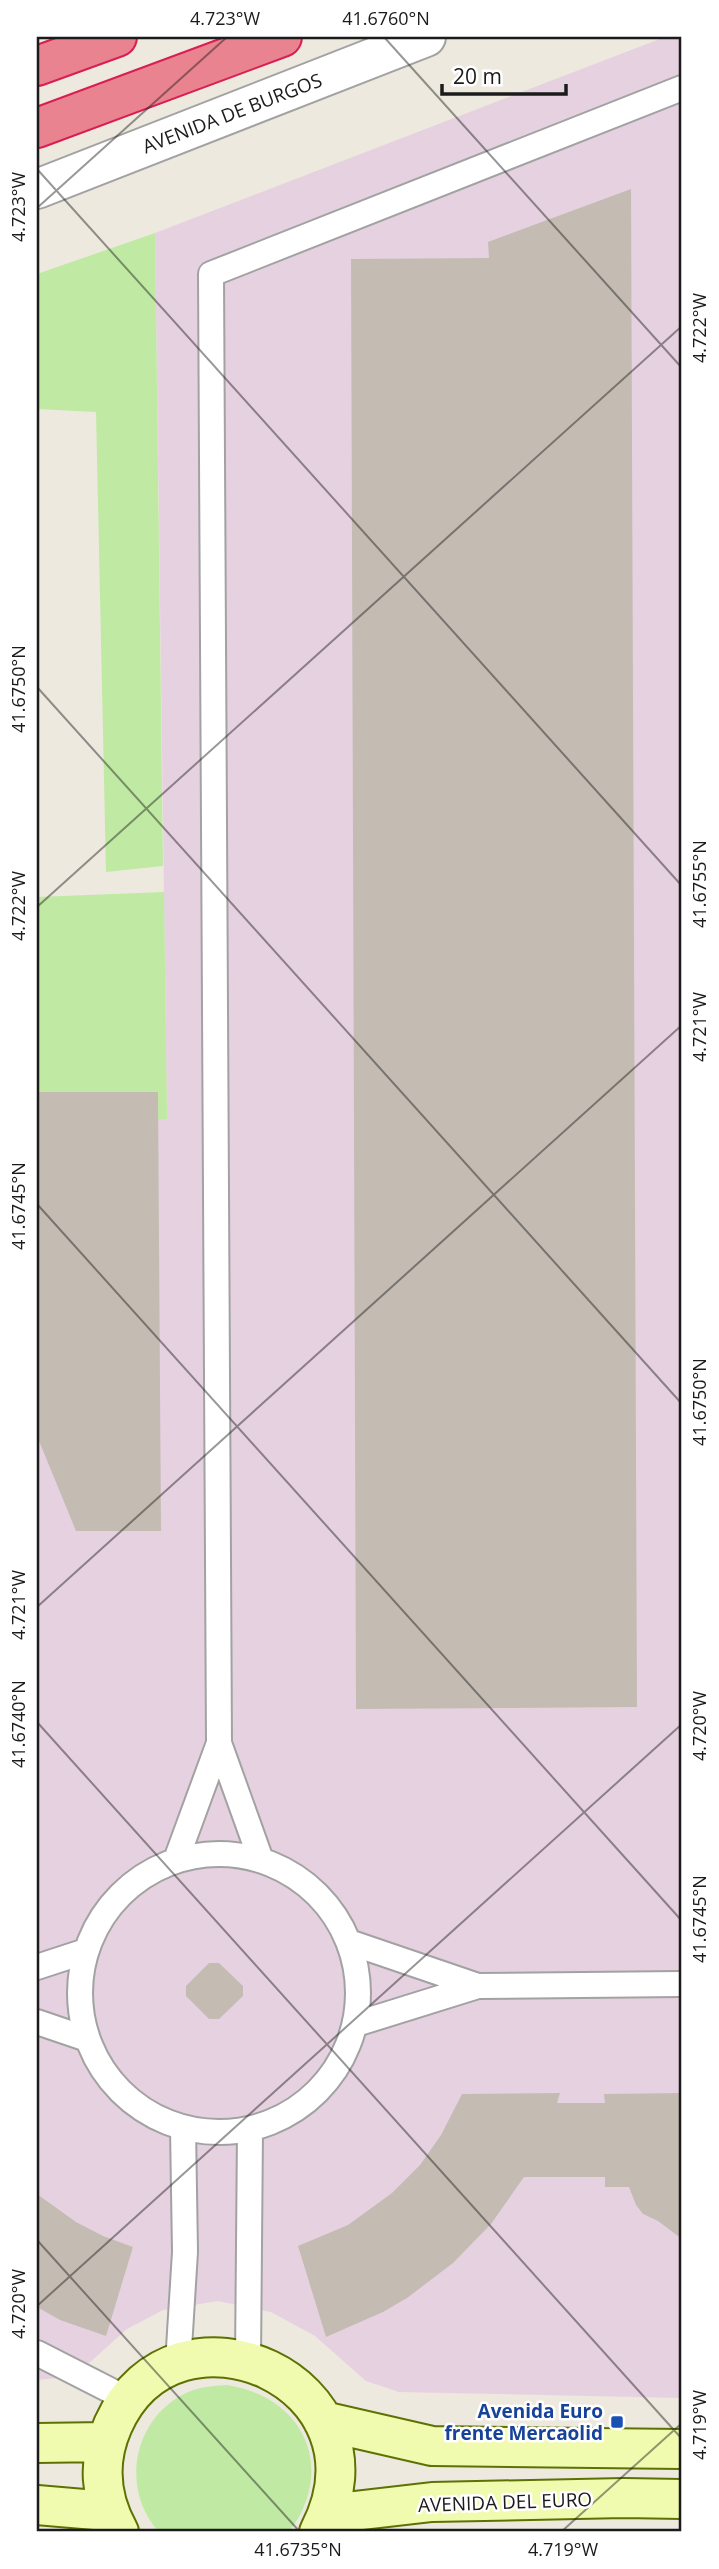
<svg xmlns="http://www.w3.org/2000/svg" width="719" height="2569" viewBox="0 0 719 2569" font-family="'Open Sans',sans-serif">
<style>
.industrial{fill:#e6d1e1}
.grass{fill:#c0eaa3}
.building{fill:#c4bcb3}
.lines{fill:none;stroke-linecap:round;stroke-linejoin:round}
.lane-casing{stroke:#a2a2a2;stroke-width:28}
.street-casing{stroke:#a2a2a2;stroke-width:42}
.secondary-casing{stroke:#5d7202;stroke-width:42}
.highway-casing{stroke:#d91e51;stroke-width:42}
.lane{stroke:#fff;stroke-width:24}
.street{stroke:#fff;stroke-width:38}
.secondary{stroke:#f1fbb0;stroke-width:38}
.highway{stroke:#e8838f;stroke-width:38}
.ticks{fill:none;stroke:#1b1b1b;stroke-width:2;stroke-opacity:0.45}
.transit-dot{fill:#1a4fb4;stroke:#fff;stroke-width:2.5}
.labels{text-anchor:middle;stroke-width:5;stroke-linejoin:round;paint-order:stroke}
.street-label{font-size:19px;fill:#1b1b1b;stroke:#fff}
.transit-label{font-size:19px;font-weight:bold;fill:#164399;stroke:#fff;text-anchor:end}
.neatline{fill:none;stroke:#1b1b1b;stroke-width:2.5}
.ticks-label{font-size:18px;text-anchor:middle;fill:#1b1b1b}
</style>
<rect width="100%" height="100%" fill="#ede9df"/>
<path class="industrial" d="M665,37H682V2398L399,2392L366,2381L315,2336L271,2312L218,2301L163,2310L127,2329L88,2364L68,2377L37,2380V1119H167L155,233Z"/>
<path class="grass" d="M155,233L163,866L106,872L96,412L37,409V274Z
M164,892L167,1119H37V897Z
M227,2385C304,2397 337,2468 289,2532H159C120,2489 133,2420 184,2394C197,2387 212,2386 227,2385Z"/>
<path class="building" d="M631,189L637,1707L356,1709L351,259L489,258L488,242Z
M37,1092H158L161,1531H76L37,1436Z
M209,1963H219L243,1986V1996L219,2019H209L186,1996V1986Z
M560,2093L557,2103H605L604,2094L682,2093V2239L658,2221L643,2214L636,2205L629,2187H605V2177H524L491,2224L453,2263L407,2298L383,2312L326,2337L298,2246L348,2225L392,2193L420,2165L441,2135L462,2094Z
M37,2194L76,2222L103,2236L133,2247L106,2336L60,2320L37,2307Z"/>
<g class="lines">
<g class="lane-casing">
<path id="lane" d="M80 1993a139 139 0 1 1 278 0a139 139 0 1 1-278 0Z
M176,1860L219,1743
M261,1860L219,1743L211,274L682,88
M349,1942L478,1986
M37,1967L86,1951
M37,2022L87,2039
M356,2024L478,1986L682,1984
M37,2353L129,2400
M248,2360L250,2130
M178,2364L185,2252L183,2128"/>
</g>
<g class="street-casing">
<path id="street" d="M37,189L426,37"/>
</g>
<g class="secondary-casing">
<path id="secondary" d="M323,2421L432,2446L682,2449
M37,2443L105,2442
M37,2505L107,2511
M328,2514L432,2502L624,2498L682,2499
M119,2532C100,2498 97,2461 113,2425C175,2285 397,2382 319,2532"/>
</g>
<g class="highway-casing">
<path id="highway" d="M37,66L117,37
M37,128L282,37"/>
</g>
<use href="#lane" class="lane"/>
<use href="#street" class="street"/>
<use href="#secondary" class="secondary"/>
<use href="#highway" class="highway"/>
</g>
<path class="ticks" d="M384,37L682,368M37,169L682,886M37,208L227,37M37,687L682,1404M37,907L682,326M37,1204L682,1921M37,1607L682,1025M37,1722L682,2439M37,2240L300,2532M37,2306L682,1724M561,2532L682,2423"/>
<rect class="transit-dot" x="610" y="2415" width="14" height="14" rx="3.5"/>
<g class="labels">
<g class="street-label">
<text transform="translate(232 113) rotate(-21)" y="7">AVENIDA DE BURGOS</text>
<text transform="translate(505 2502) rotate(-2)" y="7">AVENIDA DEL EURO</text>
</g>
<g class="transit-label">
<text x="603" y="2418">Avenida Euro<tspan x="603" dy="22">frente Mercaolid</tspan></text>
</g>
</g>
<rect width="719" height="2569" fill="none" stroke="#ffffff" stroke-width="77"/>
<path d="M442 84v10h124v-10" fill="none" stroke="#1b1b1b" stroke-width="3.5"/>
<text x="453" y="84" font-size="21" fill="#1b1b1b" stroke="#ffffff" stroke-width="5" paint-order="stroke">20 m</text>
<rect x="38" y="38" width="642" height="2492" class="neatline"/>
<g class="ticks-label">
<text x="225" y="25">4.723°W</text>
<text x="386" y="25">41.6760°N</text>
<text transform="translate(19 207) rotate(-90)" y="6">4.723°W</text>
<text transform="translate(700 328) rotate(-90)" y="6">4.722°W</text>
<text transform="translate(19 689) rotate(-90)" y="6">41.6750°N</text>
<text transform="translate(700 884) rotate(-90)" y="6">41.6755°N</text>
<text transform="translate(19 906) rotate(-90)" y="6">4.722°W</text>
<text transform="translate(700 1027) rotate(-90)" y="6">4.721°W</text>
<text transform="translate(19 1206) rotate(-90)" y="6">41.6745°N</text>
<text transform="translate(700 1402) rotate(-90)" y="6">41.6750°N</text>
<text transform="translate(19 1605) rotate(-90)" y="6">4.721°W</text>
<text transform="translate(19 1724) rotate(-90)" y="6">41.6740°N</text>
<text transform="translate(700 1726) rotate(-90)" y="6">4.720°W</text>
<text transform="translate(700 1919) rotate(-90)" y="6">41.6745°N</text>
<text transform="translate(19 2304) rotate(-90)" y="6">4.720°W</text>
<text transform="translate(700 2425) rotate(-90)" y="6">4.719°W</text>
<text x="298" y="2556">41.6735°N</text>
<text x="563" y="2556">4.719°W</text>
</g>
</svg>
